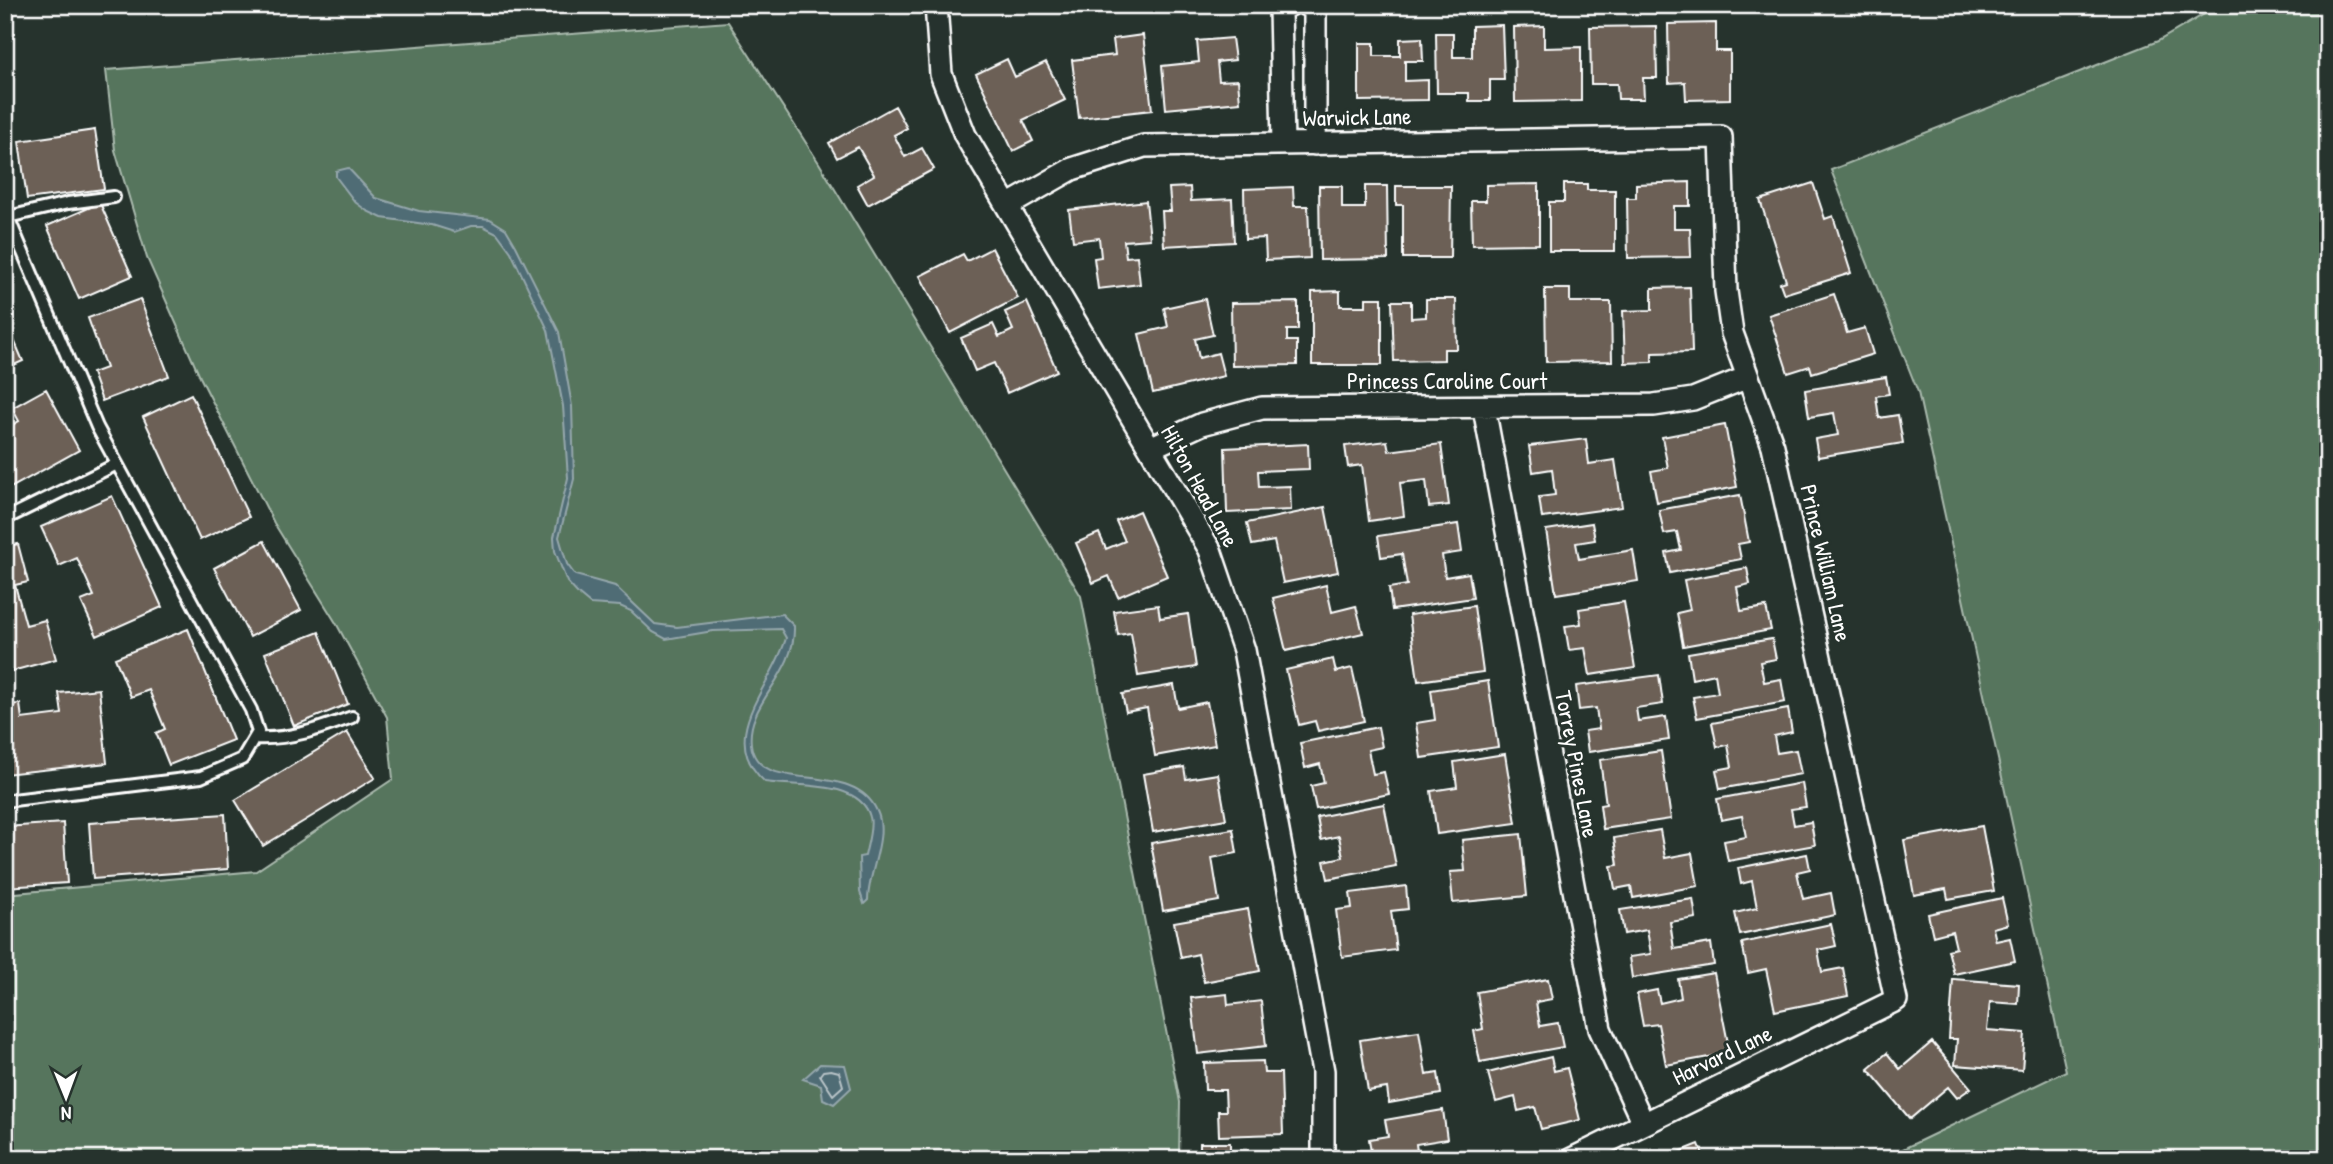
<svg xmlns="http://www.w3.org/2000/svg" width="2333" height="1164" viewBox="0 0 2333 1164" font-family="'Patrick Hand',sans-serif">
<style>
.green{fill:#56755d;stroke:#aabaae;stroke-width:2}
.water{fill:#4f6c75;stroke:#95a7ac;stroke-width:2}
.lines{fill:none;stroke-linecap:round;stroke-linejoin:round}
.shore{stroke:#b9c4c8;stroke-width:2}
.building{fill:#6c6157;stroke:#fff;stroke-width:2}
.lane-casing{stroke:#fff;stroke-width:16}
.street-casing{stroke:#fff;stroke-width:26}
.lane{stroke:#26332d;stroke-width:10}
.street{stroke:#26332d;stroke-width:21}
.labels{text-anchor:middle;stroke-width:6;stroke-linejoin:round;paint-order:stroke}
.street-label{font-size:23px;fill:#fff;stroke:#26332d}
</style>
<rect width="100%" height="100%" fill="#26332d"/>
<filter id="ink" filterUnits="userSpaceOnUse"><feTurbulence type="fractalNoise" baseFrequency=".0143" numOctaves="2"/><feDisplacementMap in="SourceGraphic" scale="14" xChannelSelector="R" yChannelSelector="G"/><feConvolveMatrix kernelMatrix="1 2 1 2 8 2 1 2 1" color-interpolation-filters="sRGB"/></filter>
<g filter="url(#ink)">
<path class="green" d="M2220,5H2328V1159H1882L2066,1071L1918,392L1831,170L2158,41Z
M728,22L819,163L1081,596L1180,1102L1179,1159H5V894L256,871L393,779L387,717L336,623L274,523L200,377L147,258L115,150L106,70Z"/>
<path class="water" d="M348,168L376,198L419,211L490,219L506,229L516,246L559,332L572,406L574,479L559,537L567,564L575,575L615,586L655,624L677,627L782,614L794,626C796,676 746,702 751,744C757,798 853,757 877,811C889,836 868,873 868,900L864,904L860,892L859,857L865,856C867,846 873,827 870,817C860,779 793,787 765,782C714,736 773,686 786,638L781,629L713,631L666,639L653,632L631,611L620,606L590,604L578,594L567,582L555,551L554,537L568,478L563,406L548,330L511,252L497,233L483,226H471L454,232L432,225L382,218L367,211L355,202L336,177V171Z
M820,1064L845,1065L851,1088L834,1104L823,1099L821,1085L803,1079Z"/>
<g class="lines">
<path class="shore" d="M831,1070L839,1072L843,1086L833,1095L820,1075L823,1071Z"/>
</g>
<path class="building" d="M1716,23V51H1730V99L1686,100L1685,82L1669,83L1668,24Z
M1502,25L1504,80H1490V101H1469V93H1437L1436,33H1453V57H1472V26Z
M1544,26V48L1581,47V101L1515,102L1514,27Z
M1656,26L1657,78H1643L1644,99H1618L1617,84H1591L1590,27Z
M1143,35L1152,110L1079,118L1072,60L1115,55L1113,39Z
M1232,38L1235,60L1217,62L1219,81L1238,80L1240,102L1166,109L1162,66L1199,62L1197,41Z
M1422,38L1423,61H1405V81L1428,80V100L1359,101V43H1374V56H1400V39Z
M1007,59L1015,77L1046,62L1065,100L1023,120L1033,141L1013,151L976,74Z
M895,106L907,128L894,135L905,157L922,148L934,169L868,205L857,185L874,175L858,147L837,158L829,143Z
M95,130L104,189L27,199L19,141Z
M1690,182V206H1674V228H1690L1691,257L1628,258L1627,198H1636V184Z
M1813,183L1825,219L1833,216L1851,273L1784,294L1780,283L1786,281L1760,200Z
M1539,184V244L1472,245L1471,201H1486V185Z
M1564,184H1587V190H1615V251H1549V202H1564Z
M1319,186H1342V208H1365V186H1387L1388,259L1320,260Z
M1396,186H1451L1450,258H1403V205H1396Z
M1190,187L1191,201L1232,199L1234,242L1164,246L1162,211H1171L1169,188Z
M1293,187L1294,206H1308L1310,258L1266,260L1265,238L1245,239L1244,189Z
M1146,201L1150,239L1124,241L1126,257L1137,256L1140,284L1098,289L1094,258L1101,257L1099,238L1073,241L1069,210Z
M100,203L132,276L79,299L47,226Z
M992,248L1018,298L950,333L920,276L963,254L967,261Z
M1690,287L1692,352L1652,353V362L1625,363L1623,311L1652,310V288Z
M1545,289H1570V302H1611L1612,361L1546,362Z
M1340,291V306H1366V298H1382V365H1312V292Z
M1834,294L1847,333L1865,328L1873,354L1812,373L1810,366L1788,373L1769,315Z
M140,299L169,376L102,401L92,373L106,368L88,318Z
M1205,299L1213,335L1195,339L1199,358L1218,353L1224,376L1153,393L1139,334L1168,327L1164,308Z
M1426,299H1456L1457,349H1444V360L1394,361L1392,301H1411V318L1426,317Z
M1027,302L1057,371L1007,393L994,363L975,371L961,338L993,324L999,337L1013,330L1005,312Z
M1298,302V330H1287V341H1297V365L1232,366L1231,303Z
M5,319L23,361L5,369Z
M1886,377L1889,394L1876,396L1879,418L1898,415L1903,443L1818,457L1815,439L1838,435L1834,413L1809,417L1805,390Z
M46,389L79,450L5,491V429L19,421L12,408Z
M191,394L249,517L200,540L143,417Z
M1725,425L1737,487L1657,502L1651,471L1668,468L1662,437Z
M1586,439L1589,464L1615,460L1622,507L1542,518L1539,497L1555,495L1552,469L1533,472L1529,446Z
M1387,441L1389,451L1441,444L1449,505L1429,507L1426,480L1400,483L1404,516L1369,521L1362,465L1348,467L1345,446Z
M1308,444L1309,469L1258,471L1259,487L1290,486L1291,510L1227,513L1225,448Z
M1740,495L1749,542L1738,544L1741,559L1670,573L1666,553L1681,550L1677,532L1664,534L1659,510Z
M112,496L162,607L97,636L81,601L94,596L77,558L59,566L41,527Z
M1325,507L1338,572L1283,583L1274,541L1252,545L1247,523Z
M1139,511L1167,576L1118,597L1109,576L1093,583L1076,543L1099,533L1106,549L1125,541L1116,521Z
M1592,523L1595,540L1576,543L1579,559L1633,550L1638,581L1556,594L1546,530Z
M1458,524L1462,552L1442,555L1445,577L1469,573L1473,598L1392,610L1389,588L1407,585L1402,554L1381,557L1378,536Z
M264,541L301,610L250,637L214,568Z
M18,544L28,582L15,585L26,625L45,620L56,659L5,673V547Z
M1747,568L1750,584L1737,587L1741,611L1766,607L1771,630L1683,646L1677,613L1690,610L1684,580Z
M1326,585L1332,612L1356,606L1363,633L1286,651L1273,598Z
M1624,602L1635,668L1590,675L1585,648L1569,650L1565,626L1581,624L1579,609Z
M1158,605L1160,618L1188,614L1196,667L1138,676L1131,633L1118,635L1114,611Z
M1474,606L1483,672L1418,681L1409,615Z
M188,629L233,740L169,765L156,733L165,729L149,690L131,697L115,658Z
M319,632L348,704L294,726L265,653Z
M1772,639L1776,659L1760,662L1764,682L1781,679L1785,702L1697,718L1693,697L1718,693L1715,674L1692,679L1688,653Z
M1333,659L1336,672L1352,668L1364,721L1318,731L1315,721L1299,725L1286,670Z
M1659,675L1663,704L1636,708L1638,721L1666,717L1669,740L1588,752L1585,731L1599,729L1596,708L1579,710L1576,686Z
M1488,681L1498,747L1421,758L1416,723L1435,720L1431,690Z
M1174,685L1178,708L1207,702L1215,745L1155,756L1147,708L1126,712L1122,694Z
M99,689L107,763L5,774V705L20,704L22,719L62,714L59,693Z
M1788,709L1792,732L1774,736L1777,753L1796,750L1801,774L1720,789L1716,770L1732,767L1728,745L1717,747L1712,723Z
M1378,727L1382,747L1368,750L1373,774L1384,772L1389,794L1316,809L1311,786L1324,783L1320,764L1305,768L1300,743Z
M347,732L375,778L263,846L235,800Z
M1661,751L1671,819L1603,829L1600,805L1606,804L1600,760Z
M1505,754L1516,823L1437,834L1431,791L1457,787L1454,762Z
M1184,767L1186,779L1218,774L1226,819L1153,832L1143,774Z
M1802,783L1806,807L1791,809L1794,825L1811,822L1815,845L1728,861L1724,841L1746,837L1742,816L1721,820L1717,799Z
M1384,804L1396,866L1328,879L1324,861L1343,857L1339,836L1321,840L1317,817Z
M225,814L228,869L93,879L89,823Z
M63,823L67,883L5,887V827Z
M1982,826L1994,891L1948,899L1946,889L1914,895L1904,840Z
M1233,829L1237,853L1212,858L1219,901L1163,911L1151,843Z
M1660,830L1665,858L1692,853L1698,886L1633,898L1631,886L1615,889L1611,866L1618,865L1614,838Z
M1521,834L1527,896L1453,903L1450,872L1465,871L1462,840Z
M1807,854L1810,869L1797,872L1803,899L1831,893L1835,915L1740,935L1735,913L1757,908L1752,881L1741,884L1738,868Z
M1406,886L1408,909L1391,911L1396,950L1342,957L1336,910L1352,908L1350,893Z
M2002,898L2008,924L1993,928L1996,941L2010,938L2015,961L1954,974L1948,950L1956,948L1952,931L1933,936L1928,914Z
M1693,899L1696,918L1670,922L1674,949L1711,943L1714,965L1632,978L1629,957L1651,954L1647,930L1624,934L1620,910Z
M1248,909L1260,971L1204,982L1198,954L1181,958L1174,922Z
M1831,924L1836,946L1818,950L1822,972L1843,968L1848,996L1775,1011L1766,969L1748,973L1742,943Z
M1714,973L1730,1053L1666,1065L1658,1024L1643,1026L1637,994L1657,990L1660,1003L1681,998L1678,979Z
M1548,979L1552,999L1536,1002L1540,1026L1558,1023L1563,1047L1480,1062L1474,1031L1483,1029L1477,992Z
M1953,979L2019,984L2018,1004L1990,1002L1987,1030L2025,1033L2022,1070L1955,1065L1957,1039H1949Z
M1227,994L1228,1005L1261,1001L1266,1046L1198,1054L1191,998Z
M1419,1031L1426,1075L1438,1073L1441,1094L1389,1103L1387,1088L1368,1091L1360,1040Z
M1932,1042L1971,1088L1957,1098L1948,1087L1910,1119L1868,1069L1887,1053L1900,1069Z
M1551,1057L1554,1071L1567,1068L1580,1120L1541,1129L1535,1107L1518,1111L1515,1097L1496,1102L1488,1073Z
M1263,1061L1264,1073H1281L1283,1134L1219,1136L1218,1111H1226L1225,1090H1205L1204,1063Z
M1443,1110L1447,1139L1416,1144L1418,1159H1372L1369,1139L1388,1136L1385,1120Z
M1200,1143H1230V1155H1276V1159H1200Z
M1699,1144L1705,1159H1682L1679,1152Z"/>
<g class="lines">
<g class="lane-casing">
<path id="lane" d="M5,217H8L97,427L251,710L258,732L242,759L201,777L5,801
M8,217L68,203L114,197
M5,519L117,464
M255,738C289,740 319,729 352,717"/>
</g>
<g class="street-casing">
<path id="street" d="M936,5L941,74L965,135L1210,550L1244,650L1323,1071V1159
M1306,5L1315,8V144
M1283,144L1280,9L1290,5
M1007,206L1072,169L1144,146L1721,137L1726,291L1732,333L1773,446L1896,1000L1572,1159
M1484,408L1600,1029L1643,1123
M1150,448L1202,424L1262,408L1654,405L1693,399L1748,377"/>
</g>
<use href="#lane" class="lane"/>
<use href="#street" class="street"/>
</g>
</g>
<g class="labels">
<g class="street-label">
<text transform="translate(1357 117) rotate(-1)" y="8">Warwick Lane</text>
<text x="1447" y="389">Princess Caroline Court</text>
<text transform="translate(1200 486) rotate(61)" y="8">Hilton Head Lane</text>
<text transform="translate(1826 563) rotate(77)" y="8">Prince William Lane</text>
<text transform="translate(1577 764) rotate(79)" y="8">Torrey Pines Lane</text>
<text transform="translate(1722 1055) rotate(-26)" y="8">Harvard Lane</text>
</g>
</g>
<rect width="2333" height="1164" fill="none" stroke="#26332d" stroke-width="28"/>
<rect x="14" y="14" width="2305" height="1136" fill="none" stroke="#fff" stroke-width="2.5" filter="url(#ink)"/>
<g transform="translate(66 1097) rotate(179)" stroke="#26332d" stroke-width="5" paint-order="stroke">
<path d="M0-5L12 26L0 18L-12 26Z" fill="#ffffff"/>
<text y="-10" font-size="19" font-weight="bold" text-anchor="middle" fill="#ffffff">N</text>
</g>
</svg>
